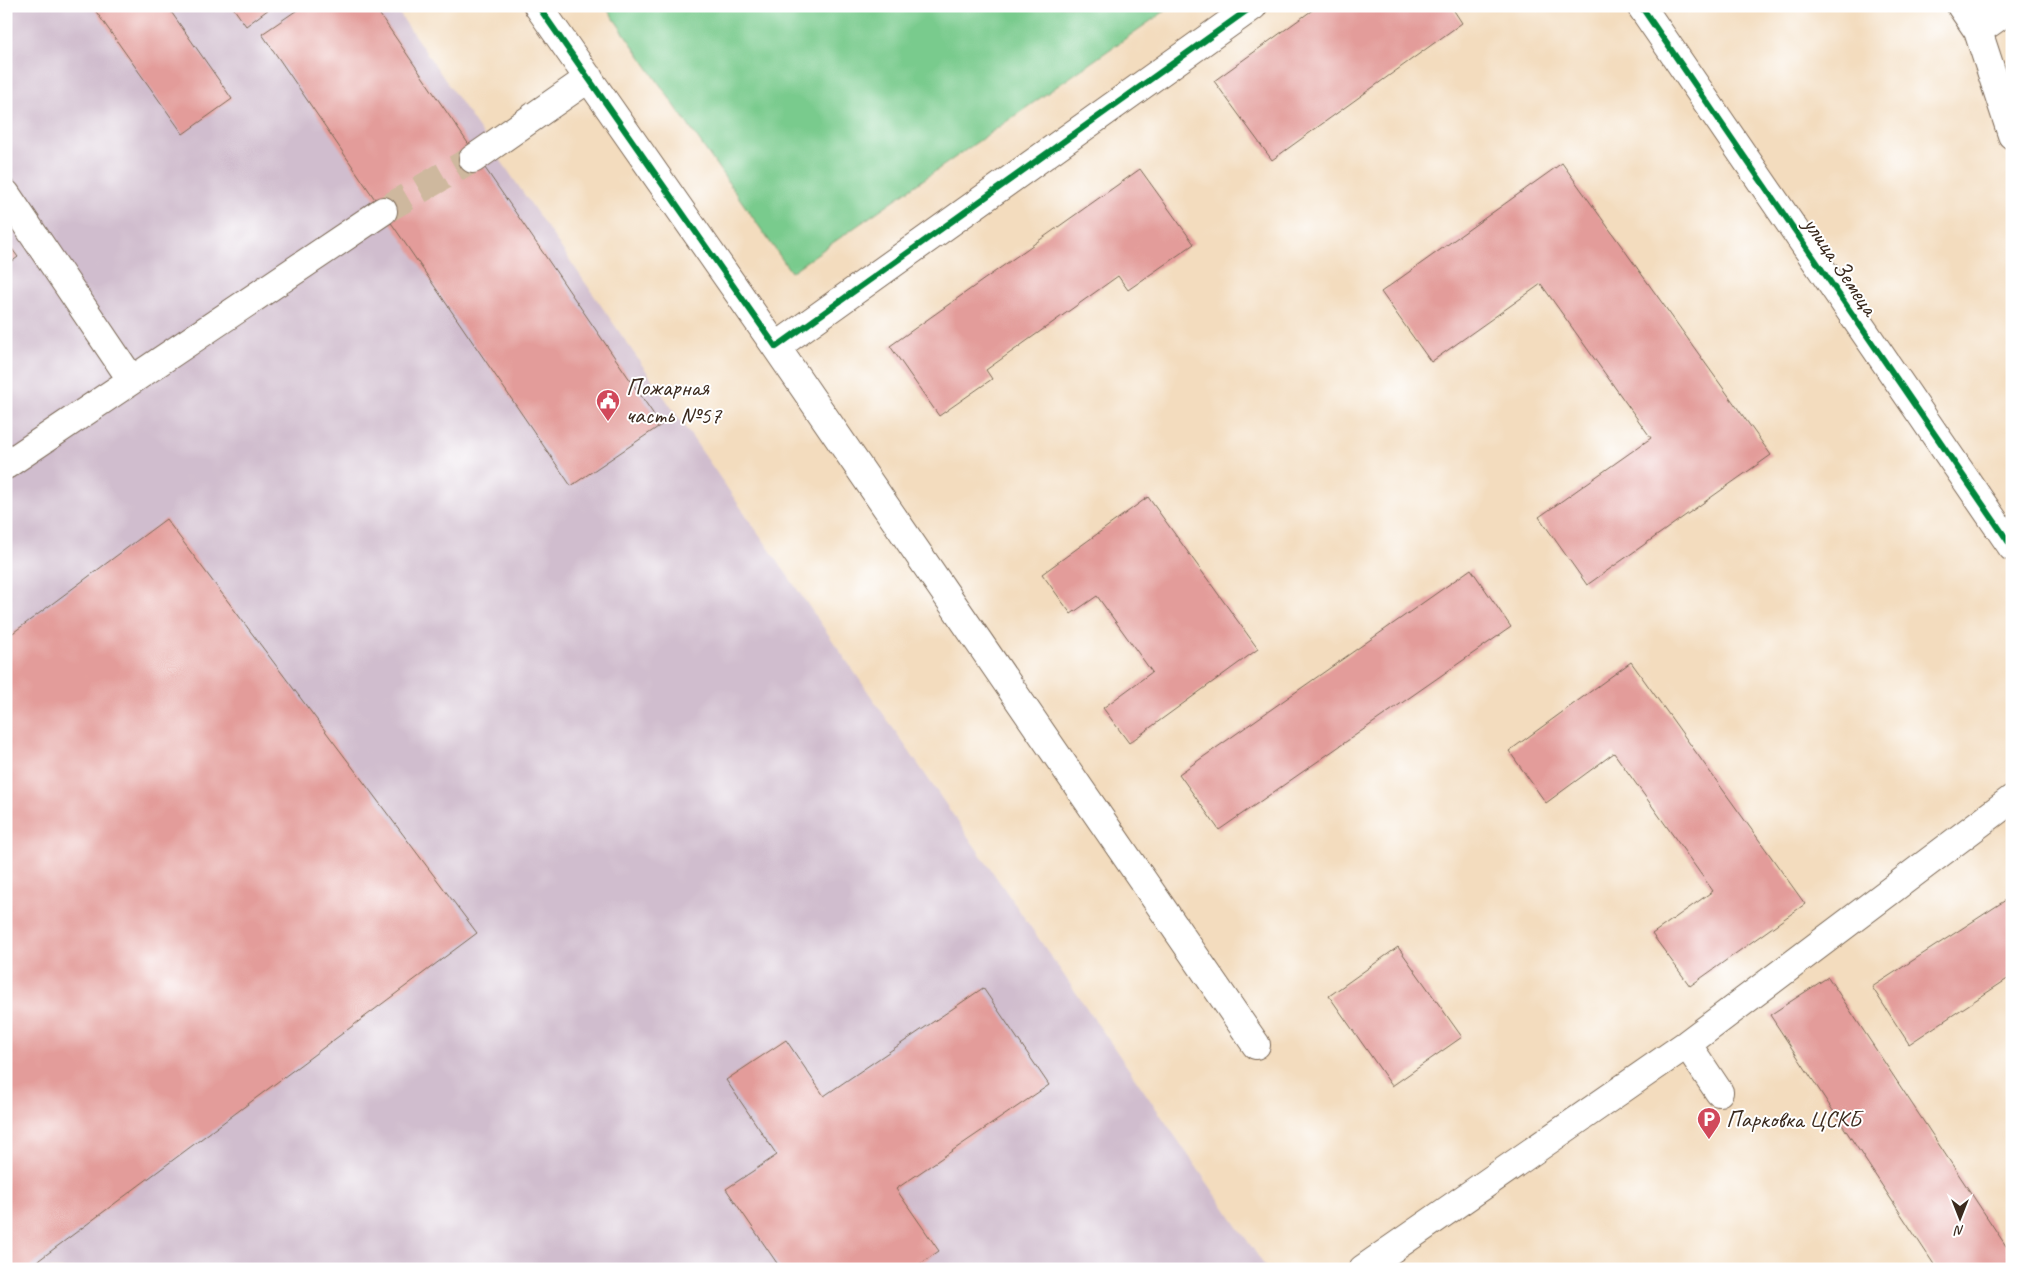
<svg xmlns="http://www.w3.org/2000/svg" width="2018" height="1275" viewBox="0 0 2018 1275" font-family="Caveat,sans-serif">
<style>
.industrial{fill:#d0bdce}
.green{fill:#79cb8d;stroke:#5a7a56}
.building{fill:#e39c9a}
.lines{fill:none;stroke-linecap:round;stroke-linejoin:round}
.minor-tunnel{stroke:#ceb89e;stroke-width:28;stroke-dasharray:28 14;stroke-linecap:butt}
.minor-casing{stroke:#7b6856;stroke-width:30}
.minor{stroke:#fff;stroke-width:28}
.cycleway-casing{stroke:#fff;stroke-width:9}
.cycleway{stroke:#00873e;stroke-width:6}
.labels{text-anchor:middle;stroke-width:4;stroke-linejoin:round;paint-order:stroke}
.street-label{font-size:24px;fill:#3b2a1e;stroke:#fff}
.poi-label{font-size:24px;fill:#3b2a1e;stroke:#fff;text-anchor:start}
</style>
<rect width="100%" height="100%" fill="#fff"/>
<filter id="ink" filterUnits="userSpaceOnUse"><feTurbulence type="fractalNoise" baseFrequency=".02" numOctaves="2"/><feDisplacementMap in="SourceGraphic" scale="10" xChannelSelector="R" yChannelSelector="G"/><feConvolveMatrix kernelMatrix="1 2 1 2 8 2 1 2 1" color-interpolation-filters="sRGB"/></filter>
<filter id="wash" filterUnits="userSpaceOnUse"><feTurbulence type="fractalNoise" baseFrequency=".0096" numOctaves="4" result="noise"/><feDisplacementMap in="SourceGraphic" scale="20" xChannelSelector="R" yChannelSelector="G"/><feGaussianBlur stdDeviation="1.12" result="paint"/><feColorMatrix in="noise" values="0 0 0 0 0 0 0 0 0 0 0 0 0 0 0 0 0 1.4 0 .05"/><feComposite in="paint" operator="in"/></filter>
<g filter="url(#wash)">
<rect width="100%" height="100%" fill="#f3dcbe"/>
<path class="industrial" d="M6,6H394L1267,1269H6Z"/>
<path class="green" d="M605,6H1172L791,272Z"/>
<g id="blocks">
<path class="building" d="M92,6H167L232,99L183,134Z
M232,6H273L246,26Z
M303,6H374L661,425L571,486L262,34Z
M1318,6H1451L1462,23L1272,160L1214,81Z
M1562,163L1771,455L1587,585L1539,517L1651,438L1541,284L1431,362L1381,292Z
M1140,169L1194,244L1128,290L1118,276L986,370L992,379L939,416L890,346Z
M6,241L18,257L6,266Z
M1148,497L1258,649L1129,743L1103,708L1152,672L1097,596L1071,614L1042,574Z
M166,519L477,933L27,1269H6V638Z
M1471,569L1511,627L1219,830L1179,774Z
M1631,662L1805,904L1690,986L1652,934L1713,891L1614,753L1546,803L1509,751Z
M2012,896V976L1909,1044L1872,987Z
M1398,947L1462,1037L1392,1086L1329,996Z
M1828,977L2012,1255V1269H1937L1770,1015Z
M983,988L1049,1085L896,1189L939,1251L913,1269H781L726,1189L777,1155L726,1080L786,1040L824,1096Z"/>
</g>
</g>
<g filter="url(#ink)">
<use href="#blocks" fill-opacity="0" stroke="#7b6856" stroke-width="1"/>
<g class="lines">
<path class="minor-tunnel" d="M383,211L473,159"/>
<g class="minor-casing">
<path id="minor" d="M538,6L776,347L1253,6
M1641,6L2012,547
M1961,6L1978,31L2012,7
M1978,31L2012,135
M473,159L589,78
M6,194L131,379
M774,344L1256,1045
M6,465L383,211
M1687,1044L1719,1092
M1363,1269L1687,1044L2012,799"/>
</g>
<use href="#minor" class="minor"/>
<g class="cycleway-casing">
<path id="cycleway" d="M538,6L776,347L1253,6
M1641,6L2012,547"/>
</g>
<use href="#cycleway" class="cycleway"/>
</g>
</g>
<defs>
<g id="civic-pin" transform="scale(1.25)"><path d="M0 17L-7.5 6A9.5 9.5 0 1 1 7.5 6Z" fill="#d1495b" stroke="#fff"/><path d="M-.6-6.5H3V-4.5H.6V-3L4-1V1h2V6H-6V1h2V-1L-.6-3ZM-1.2 2.5V6h2.4V2.5Z" fill="#fff"/></g>
<g id="parking-pin" transform="scale(1.25)"><path d="M0 17L-7.5 6A9.5 9.5 0 1 1 7.5 6Z" fill="#d1495b" stroke="#fff"/><path d="M-3.5-5.5H1a3.5 3.5 0 0 1 0 7H-1V5.5H-3.5ZM-1-3.4V-.6H.8a1.4 1.4 0 0 0 0-2.8Z" fill="#fff"/></g>
</defs>
<g fill-rule="evenodd">
<use href="#civic-pin" x="608" y="401"/>
<use href="#parking-pin" x="1709" y="1119"/>
</g>
<g class="labels">
<g class="street-label">
<text transform="translate(1841 266) rotate(56)" y="8">улица Земеца</text>
</g>
<g class="poi-label">
<text x="626" y="395">Пожарная<tspan x="626" dy="28">часть №57</tspan></text>
<text x="1726" y="1127">Парковка ЦСКБ</text>
</g>
</g>
<rect width="2018" height="1275" fill="none" stroke="#fff" stroke-width="25"/>
<g transform="translate(1960 1218) rotate(180)" stroke="#ffffff" stroke-width="4" paint-order="stroke">
<path d="M0-4L9 19L0 12L-9 19Z" fill="#3b2a1e"/>
<text y="-8" font-size="14" font-weight="bold" text-anchor="middle" fill="#3b2a1e">N</text>
</g>
</svg>
